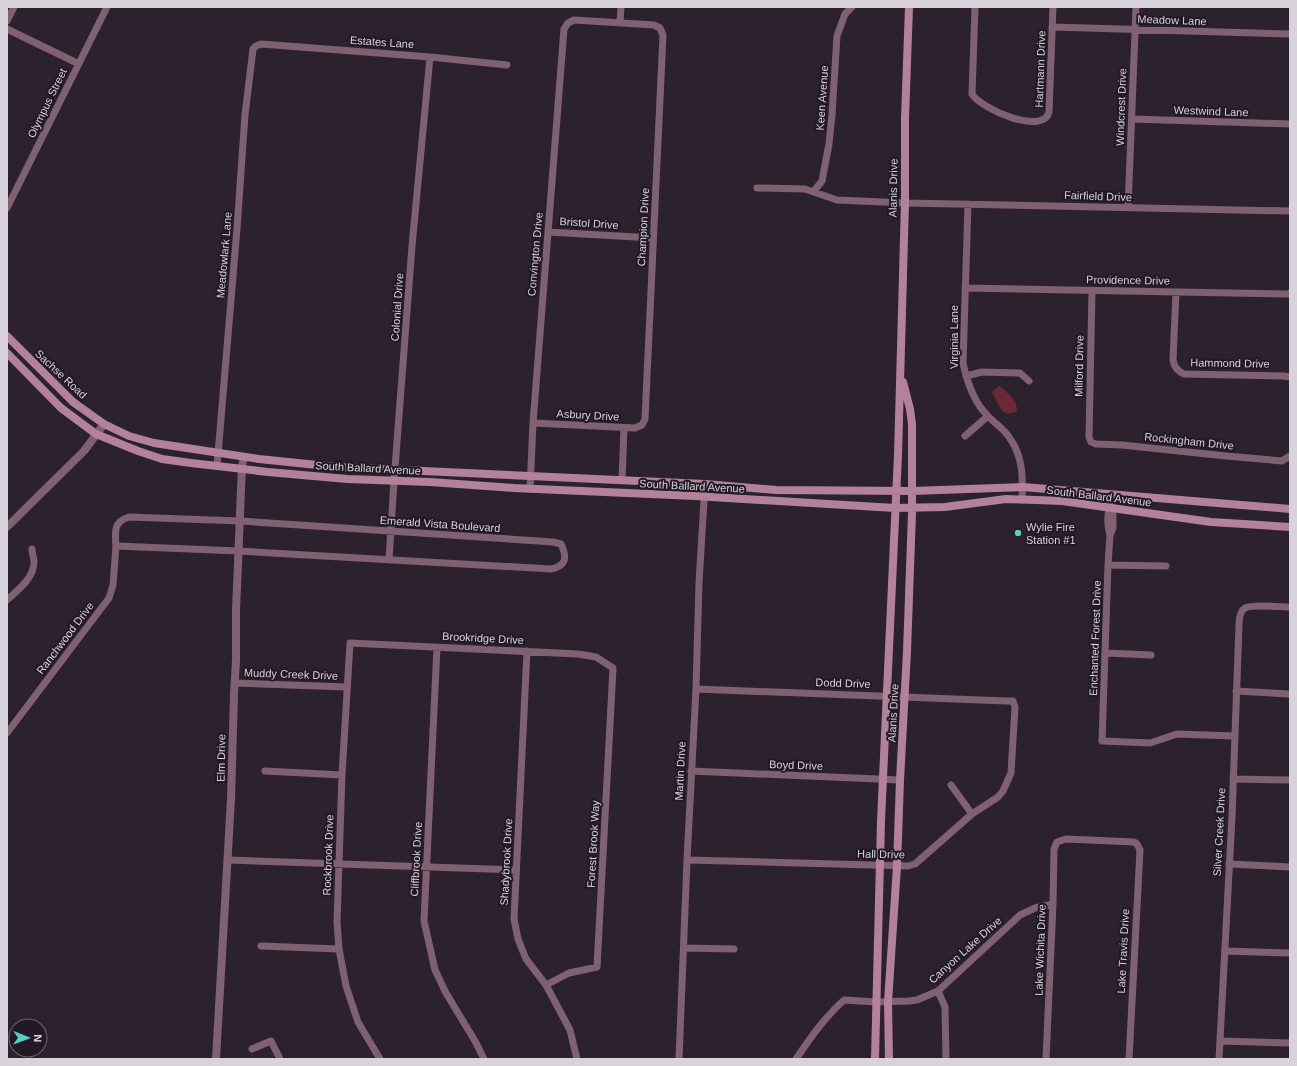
<svg xmlns="http://www.w3.org/2000/svg" width="1297" height="1066" viewBox="0 0 1297 1066" font-family="Arial,sans-serif">
<style>
.green{fill:#6b2934}
.lines{fill:none;stroke-linecap:round;stroke-linejoin:round}
.minor{stroke:#806171;stroke-width:7}
.tertiary{stroke:#806171;stroke-width:8}
.secondary{stroke:#b3819b;stroke-width:8}
.poi-dot{fill:#57cec2;stroke:#221924;stroke-width:1.5}
.labels{text-anchor:middle;stroke-width:4;stroke-linejoin:round;paint-order:stroke}
.street-label{font-size:11px;fill:#d8d2da;stroke:#221924}
.poi-label{font-size:11px;fill:#d8d2da;stroke:#221924;text-anchor:start}
</style>
<rect width="100%" height="100%" fill="#2c222e"/>
<path class="green" d="M999,386C1006,391 1018,401 1017,411C1000,420 999,402 992,393L993,391Z"/>
<g class="lines">
<path class="minor" d="M975,7L972,94C981,109 1043,136 1049,112L1053,7
M7,21L14,7
M620,22L621,7
M1052,27L1290,34
M7,29L79,64
M1132,119L1290,124
M757,188L805,189L837,200L905,203L1290,211
M814,191L822,181L829,144L832,115L837,36L845,14L852,7
M968,204L963,363C967,382 973,401 987,415C994,423 1003,428 1009,437C1023,456 1023,478 1022,500
M7,208L107,7
M1128,208L1136,7
M548,232L653,238
M965,288L1288,294L1290,293
M1092,291L1089,437L1091,442L1096,444L1122,445L1226,456L1282,461L1290,456
M1176,292L1173,360C1174,367 1177,371 1184,374L1284,376L1290,377
M966,376L982,372L1020,373L1029,381
M965,436L988,416
M217,466L237,229L245,115L253,49L256,46L261,44L430,57L507,65
M622,480L624,428
M530,489L533,423L564,29L568,23L574,20L654,25L660,28L663,35L645,419L642,425L635,428L533,423
M1110,508L1113,515V528L1110,535L1108,565L1102,741L1150,743L1177,734L1234,736
M129,517L240,521L553,542L561,544C567,557 567,566 551,569L238,551L116,546C115,532 113,522 129,517Z
M1110,535C1105,519 1110,509 1110,494
M389,560L394,481L412,246L430,57
M1108,565L1166,566
M7,600C18,590 34,578 34,562C34,558 32,553 32,549
M437,647L424,921L435,970L446,993L475,1041L484,1059
M527,651L514,919L518,939L526,959L546,985L570,1030L577,1059
M1105,653L1151,655
M235,683L347,687
M1236,691L1290,694
M7,733L109,598L113,585L116,546
M265,771L342,775
M691,771L900,780
M1233,779L1290,780
M951,785L972,814
M228,860L516,870
M687,860L908,866L915,864L972,814L998,797L1003,791L1011,773L1015,707L1013,701H1006L696,689
M1229,864L1290,867
M261,946L339,949
M684,948L734,949
M1225,951L1290,953
M938,991L945,1007L946,1059
M1220,1041L1290,1043
M252,1049L271,1041L280,1059
M380,1059L358,1022L346,986L339,949L337,922L342,775L350,643L578,654L596,657L613,668L597,967L569,973L546,985
M679,1059L687,860L696,689L699,583L705,484
M796,1059C811,1037 824,1018 844,1000L876,1002L909,1001L917,1000L938,991L1020,915L1035,908L1053,904
M1046,1059L1053,904L1054,849L1057,842L1066,839L1134,842L1137,844L1140,850L1129,1059
M1219,1059L1232,817L1239,625C1239,619 1240,611 1245,608C1251,604 1282,607 1290,607"/>
<path class="tertiary" d="M7,527L84,451L104,424
M216,1059L231,799L234,695L236,660V611L242,466L244,457"/>
<path class="secondary" d="M7,336L73,402L104,424L129,436L154,443L259,459L337,467L705,484L776,490L911,491L1023,487L1290,509
M7,353L61,408L96,434L138,451L162,459L191,463L268,472L347,479L430,482L514,488L695,496L895,508L945,507L1006,499L1062,501L1211,522L1290,527
M875,1059L881,821L898,455L905,203V118L909,7
M889,1059L888,1002L897,866L900,780L907,652L912,513V424L910,409L903,382"/>
</g>
<circle class="poi-dot" cx="1018" cy="533" r="4"/>
<g class="labels">
<g class="street-label">
<text transform="translate(1172 20) rotate(2)" y="4">Meadow Lane</text>
<text transform="translate(382 42) rotate(4)" y="4">Estates Lane</text>
<text transform="translate(1040 69) rotate(-88)" y="4">Hartmann Drive</text>
<text transform="translate(822 98) rotate(-86)" y="4">Keen Avenue</text>
<text transform="translate(47 103) rotate(-64)" y="4">Olympus Street</text>
<text transform="translate(1121 107) rotate(-88)" y="4">Windcrest Drive</text>
<text transform="translate(1211 111) rotate(2)" y="4">Westwind Lane</text>
<text transform="translate(893 188) rotate(-89)" y="4">Alanis Drive</text>
<text transform="translate(1098 196) rotate(2)" y="4">Fairfield Drive</text>
<text transform="translate(589 223) rotate(4)" y="4">Bristol Drive</text>
<text transform="translate(643 227) rotate(-87)" y="4">Champion Drive</text>
<text transform="translate(535 254) rotate(-85)" y="4">Convington Drive</text>
<text transform="translate(224 255) rotate(-85)" y="4">Meadowlark Lane</text>
<text transform="translate(1128 280) rotate(1)" y="4">Providence Drive</text>
<text transform="translate(397 307) rotate(-86)" y="4">Colonial Drive</text>
<text transform="translate(954 337) rotate(-90)" y="4">Virginia Lane</text>
<text transform="translate(1230 363) rotate(1)" y="4">Hammond Drive</text>
<text transform="translate(1079 366) rotate(-89)" y="4">Milford Drive</text>
<text transform="translate(61 374) rotate(43)" y="4">Sachse Road</text>
<text transform="translate(588 415) rotate(3)" y="4">Asbury Drive</text>
<text transform="translate(1189 441) rotate(6)" y="4">Rockingham Drive</text>
<text transform="translate(368 468) rotate(3)" y="4">South Ballard Avenue</text>
<text transform="translate(692 486) rotate(3)" y="4">South Ballard Avenue</text>
<text transform="translate(1099 496) rotate(7)" y="4">South Ballard Avenue</text>
<text transform="translate(440 524) rotate(4)" y="4">Emerald Vista Boulevard</text>
<text transform="translate(65 638) rotate(-53)" y="4">Ranchwood Drive</text>
<text transform="translate(483 638) rotate(3)" y="4">Brookridge Drive</text>
<text transform="translate(1095 638) rotate(-88)" y="4">Enchanted Forest Drive</text>
<text transform="translate(291 674) rotate(2)" y="4">Muddy Creek Drive</text>
<text transform="translate(843 683) rotate(2)" y="4">Dodd Drive</text>
<text transform="translate(893 713) rotate(-87)" y="4">Alanis Drive</text>
<text transform="translate(221 758) rotate(-89)" y="4">Elm Drive</text>
<text transform="translate(796 765) rotate(2)" y="4">Boyd Drive</text>
<text transform="translate(680 771) rotate(-87)" y="4">Martin Drive</text>
<text transform="translate(1219 832) rotate(-87)" y="4">Silver Creek Drive</text>
<text transform="translate(593 844) rotate(-87)" y="4">Forest Brook Way</text>
<text transform="translate(881 854) rotate(1)" y="4">Hall Drive</text>
<text transform="translate(328 855) rotate(-88)" y="4">Rockbrook Drive</text>
<text transform="translate(416 859) rotate(-87)" y="4">Cliffbrook Drive</text>
<text transform="translate(506 862) rotate(-87)" y="4">Shadybrook Drive</text>
<text transform="translate(965 950) rotate(-42)" y="4">Canyon Lake Drive</text>
<text transform="translate(1040 950) rotate(-88)" y="4">Lake Wichita Drive</text>
<text transform="translate(1123 951) rotate(-87)" y="4">Lake Travis Drive</text>
</g>
<g class="poi-label">
<text x="1026" y="531">Wylie Fire<tspan x="1026" dy="13">Station #1</tspan></text>
</g>
</g>
<rect width="1297" height="1066" fill="none" stroke="#d8d2da" stroke-width="16"/>
<g transform="translate(28 1038) rotate(91)"><circle r="19" fill="#221924" stroke="#6b636d"/>
<path d="M0-3L7 15L0 10L-7 15Z" fill="#57cec2"/>
<text y="-6" font-size="11" font-weight="bold" text-anchor="middle" fill="#d8d2da">N</text>
</g>
</svg>
